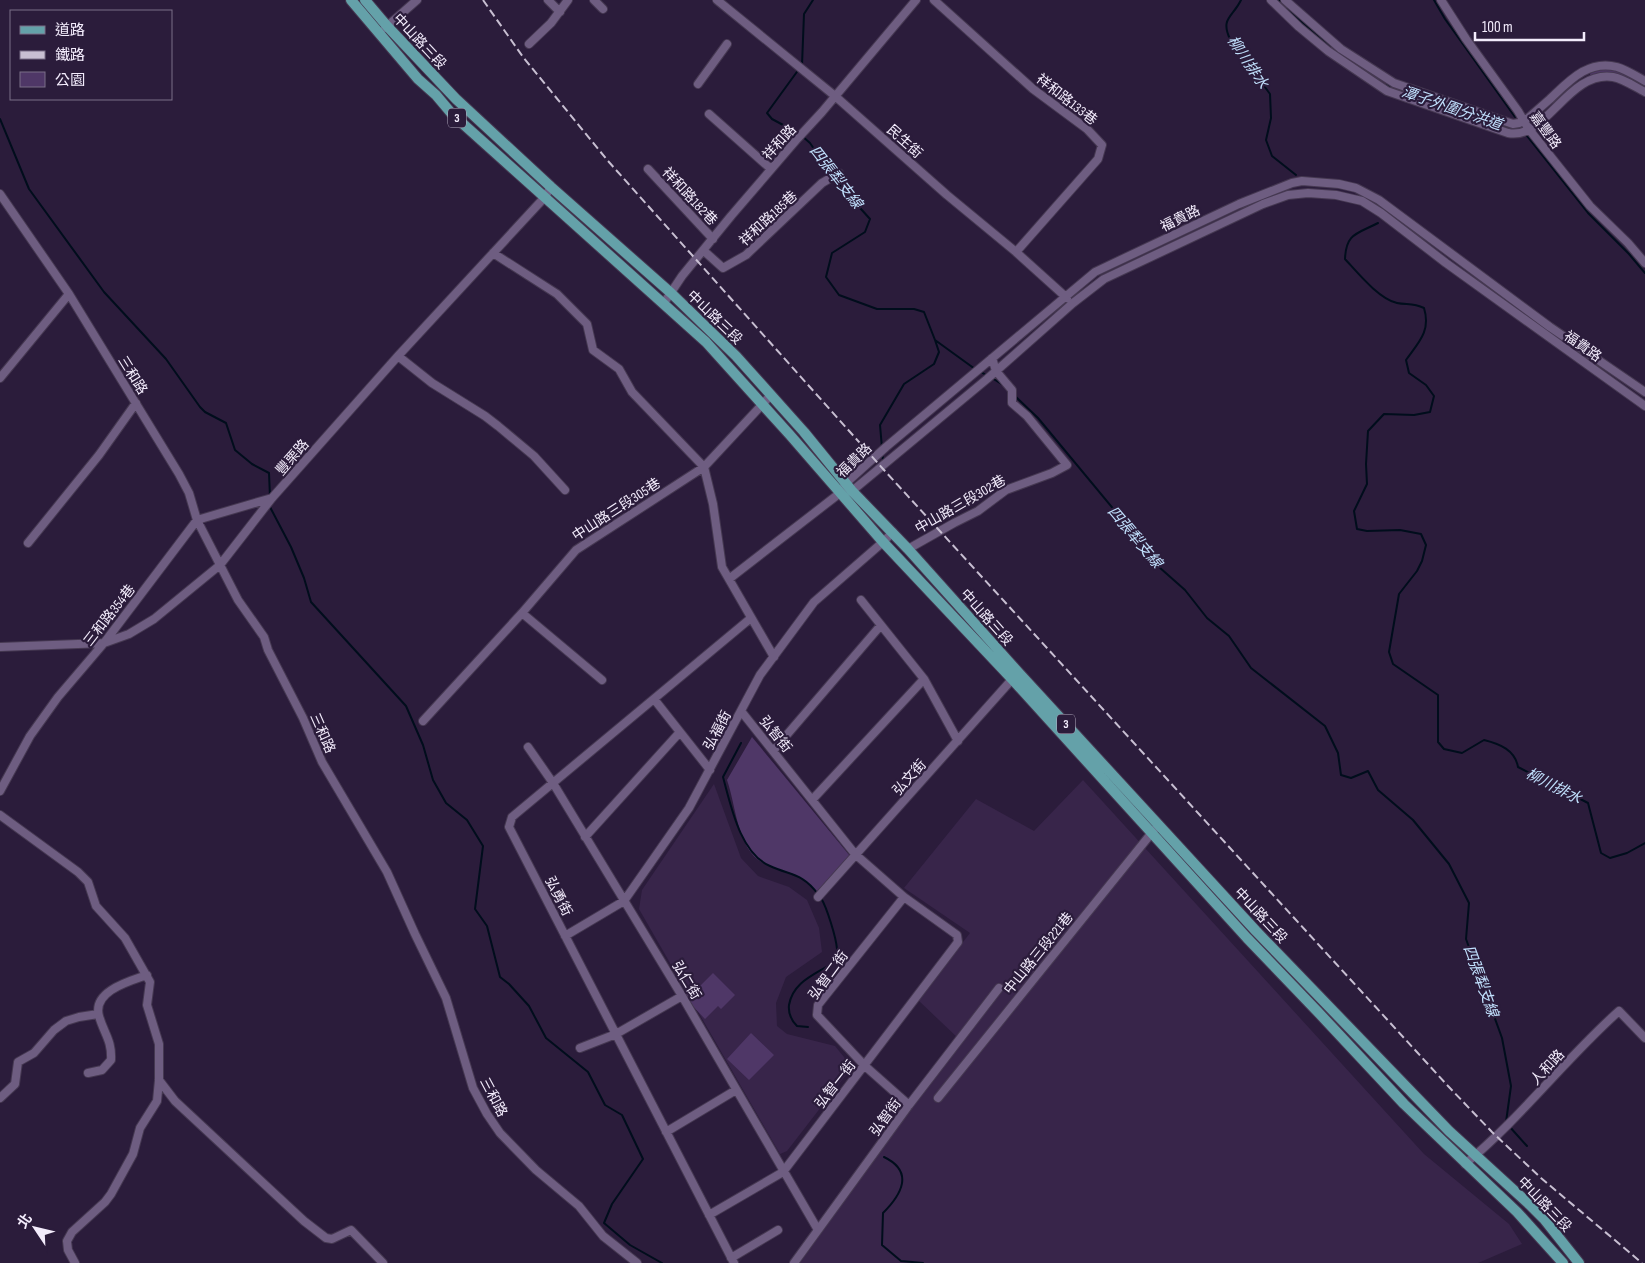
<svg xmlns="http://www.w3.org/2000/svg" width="1645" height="1263" viewBox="0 0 1645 1263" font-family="'Sofia Sans Condensed','Noto Sans TC',sans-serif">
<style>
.built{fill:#38254a}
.green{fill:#4f3767}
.water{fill:#000d1c}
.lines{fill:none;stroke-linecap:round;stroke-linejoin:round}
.stream{stroke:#000d1c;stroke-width:2}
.minor-casing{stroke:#453851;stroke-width:10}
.major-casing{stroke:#453851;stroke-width:12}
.minor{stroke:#6e5d81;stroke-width:8}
.major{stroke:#64a1a9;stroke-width:10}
.rail{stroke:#c8bfd2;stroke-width:2;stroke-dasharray:8 4;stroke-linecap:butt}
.labels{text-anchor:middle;stroke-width:4.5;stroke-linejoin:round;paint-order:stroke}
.shield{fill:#2b1c3b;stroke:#b7aec2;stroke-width:1}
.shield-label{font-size:12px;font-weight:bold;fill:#f3ecfc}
.street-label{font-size:14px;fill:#f3ecfc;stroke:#2b1c3b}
.water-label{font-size:15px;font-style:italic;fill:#c1e0fd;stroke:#2b1c3b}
</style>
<rect width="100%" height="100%" fill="#2b1c3b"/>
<path class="built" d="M1083,780L1424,1154L1509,1224L1522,1244L1478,1263H800L960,1040L918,1000L970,933L904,888L976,799L1034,831Z
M714,784L741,858L758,876L789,887L807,900L819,928L822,952L786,977L776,1003L777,1026L787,1034L835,1046L852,1067L787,1151L780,1154L639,909L642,890Z"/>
<path class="green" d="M1606,69H1614L1645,83V89L1621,77L1592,76L1590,75L1591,71Z
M752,737L850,856L817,892C812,888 808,882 802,879C791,871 775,870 763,863C737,849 736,805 727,780Z
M713,973L735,995L721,1009L718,1006L705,1019L684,997L696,984L699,987Z
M751,1033L774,1055L749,1080L727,1059Z"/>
<path class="water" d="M1274,0H1283L1369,71L1366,75L1324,46Z
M1388,82L1508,124L1507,130L1384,87Z"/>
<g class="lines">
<path class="stream" d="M1241,0C1233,17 1220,18 1230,39L1270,94L1271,118L1266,140L1272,156L1296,175
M1434,0L1445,19L1515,117
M802,65L804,14L813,0
M0,119L29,189L104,292L166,359L200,407L205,412L226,423L235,450L252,464L269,473L270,497
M798,133L772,119L767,113L799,69
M802,136L810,143L831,174
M1527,136L1588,213L1629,254L1645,273
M833,178L870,219L865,232L832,253L826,277L839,295L877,309H914L924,312L935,340L975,369
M1378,223C1357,234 1346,233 1345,259C1358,273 1379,299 1397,303C1407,305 1413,303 1424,308C1431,331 1419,342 1406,360L1409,373L1426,385L1434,396L1430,412L1414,415L1384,414L1368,431L1366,464L1367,484L1354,511L1357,529L1367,531L1400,530L1421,534L1426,545L1422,561L1417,571L1399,594L1389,652L1393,664L1438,695V742L1444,749L1462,753L1484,740C1500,744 1515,750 1518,767L1588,803L1601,853L1610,858L1627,853L1645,843
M979,371L988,376
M992,378L1003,385
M1016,397L1038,418L1130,529L1159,567L1185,590L1207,618L1229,636L1251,668L1325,726L1338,753L1341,775L1351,778L1368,771L1378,790L1413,820L1449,864L1469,903L1466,939L1502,1038L1511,1086L1506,1122
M882,448L880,425L904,384L934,364L939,352L935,340
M882,453L883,459
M270,507L291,547L304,578L311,602L406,706L423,745L433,780L446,803L467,820L483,846L475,909L487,926L500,977L509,984L529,1006L546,1038L588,1072L605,1105L622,1115L643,1159L612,1204L604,1223L630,1245L662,1263
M741,743L723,777C731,806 740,853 770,866C792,876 802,873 818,894
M808,1027L797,1026C791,1020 788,1014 789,1005C793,982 814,975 831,964C835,960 837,955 837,949C836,937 827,908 821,898
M1509,1126L1527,1146
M884,1157C915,1172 901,1195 883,1213L882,1245L901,1261L923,1263"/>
<g class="minor-casing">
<path id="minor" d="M548,0L560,12
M594,0L603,9
M717,0L835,96L947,195L1016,252L1067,298
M934,0L1033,89L1087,129L1102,145L1098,159L1016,252
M1271,0L1299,27L1328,51L1387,91L1508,133C1546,141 1568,70 1613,77C1624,79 1635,87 1645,92
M1285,0L1341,49L1394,83L1513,124L1519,123L1526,120C1534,113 1542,106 1550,99C1568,82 1588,59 1617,67C1627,70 1636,76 1645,81
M1441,0L1466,39L1518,111L1528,128L1590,206L1628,243L1645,263
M385,28L417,0
M529,44L551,23L568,0
M698,84L727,44
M709,114L771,169
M648,169L713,239
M0,194L69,294L179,474L189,493L197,520L238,600L264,637L268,650L303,718L322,762L387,872L415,934L446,998L473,1088L487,1114L500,1133L536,1170L579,1206L603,1236L637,1263
M704,251L723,268L746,255L822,183L839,173
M493,253L557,294L587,324L593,350L619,369L632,392L704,467L713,504L722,567L774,657
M664,303L682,276L731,216L798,138L822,112L916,0
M398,356L432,383L485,416L498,426L534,456L565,490
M0,378L69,294
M848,492L852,491L987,379L1073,303L1104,279L1263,204L1288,195L1308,193L1336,195L1362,201L1381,213L1446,263L1645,406
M28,543L99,455L136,403
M908,549L954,523L978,511L1006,490L1052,473L1067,465L1027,416L1012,403V390L996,371L992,358
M729,579L840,493L846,483L886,447L1095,272L1239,204L1292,183L1302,181L1339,184L1356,188L1379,200L1550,327L1645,392
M861,600L924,679L958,741
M522,613L602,680
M0,647L104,643L129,634L154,619L220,565L272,498L398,356L544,198L551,187
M654,699L710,770
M423,721L522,613L576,550L704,467L771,395
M528,747L553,783L682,996L818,1230
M773,751L881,625
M0,791L30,736L58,697L104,643L197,520L272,498
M812,800L924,679
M0,815L78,872L88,882L96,906L125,938L150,982L147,1005L159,1044V1080L157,1101L140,1128L133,1154L111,1194L105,1202L72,1232L67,1241L68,1250L75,1263
M585,837L680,732
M818,897L1015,676
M904,897L818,1005L817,1015L865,1066L909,1105
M565,936L624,901L689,808L760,675L814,602L883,542L893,532
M580,1048L616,1034L682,996
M88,1073L102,1070L111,1060C112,1040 104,1034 99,1016C92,991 130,981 147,975
M159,1080L175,1101L304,1221L326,1238L332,1239L351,1230L383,1263
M0,1098L15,1084L18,1062L34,1053L54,1030L66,1021L79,1017L98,1014
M938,1098L1154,830
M666,1132L736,1090
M1465,1164C1521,1118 1565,1059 1619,1011L1645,1038
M709,1215L783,1172L958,942L957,935L904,897L855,854L741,711
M731,1258L778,1230
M734,1263L509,827L512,817L751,618
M794,1263L909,1105L999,988"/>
</g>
<g class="major-casing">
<path id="major" d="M351,0L418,79L436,95L452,114L706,342L790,435L883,542L1012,679L1247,938L1317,1011L1404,1104L1517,1212L1563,1263
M365,0L387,26L456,99L551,187L671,293L736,356L804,432L852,491L908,549L1019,673L1256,931L1449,1131L1530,1205L1544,1219L1579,1263"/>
</g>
<use href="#minor" class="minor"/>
<use href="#major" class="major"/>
<path class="rail" d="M483,0L523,57L608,161L884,470L1448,1086L1492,1132L1541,1178L1642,1263"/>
</g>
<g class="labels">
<g class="shield">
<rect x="448" y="108.5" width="18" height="19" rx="4"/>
<rect x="1057" y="714.5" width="18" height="19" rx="4"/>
</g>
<g class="shield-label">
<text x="457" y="122">3</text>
<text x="1066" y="728">3</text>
</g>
<g class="street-label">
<text transform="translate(420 41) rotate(47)" y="5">中山路三段</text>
<text transform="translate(1067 99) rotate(38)" y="5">祥和路133巷</text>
<text transform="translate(1546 130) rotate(54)" y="5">嘉豐路</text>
<text transform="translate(905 141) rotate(42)" y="5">民生街</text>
<text transform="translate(779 142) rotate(-48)" y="5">祥和路</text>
<text transform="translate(690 196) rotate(47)" y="5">祥和路182巷</text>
<text transform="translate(768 218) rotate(-43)" y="5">祥和路185巷</text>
<text transform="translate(1180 218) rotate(-26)" y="5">福貴路</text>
<text transform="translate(715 317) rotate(44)" y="5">中山路三段</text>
<text transform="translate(1583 346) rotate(35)" y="5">福貴路</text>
<text transform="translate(133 375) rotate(58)" y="5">三和路</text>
<text transform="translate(292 457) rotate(-49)" y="5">豐栗路</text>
<text transform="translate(854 460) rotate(-44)" y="5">福貴路</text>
<text transform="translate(960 504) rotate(-30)" y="5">中山路三段302巷</text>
<text transform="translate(616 509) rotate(-33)" y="5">中山路三段305巷</text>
<text transform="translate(109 615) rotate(-52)" y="5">三和路354巷</text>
<text transform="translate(987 617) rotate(48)" y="5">中山路三段</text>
<text transform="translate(717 730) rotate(-62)" y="5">弘福街</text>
<text transform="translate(323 733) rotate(66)" y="5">三和路</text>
<text transform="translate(776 734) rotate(51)" y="5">弘智街</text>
<text transform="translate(909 777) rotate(-48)" y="5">弘文街</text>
<text transform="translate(559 896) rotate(63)" y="5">弘勇街</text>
<text transform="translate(1261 915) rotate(47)" y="5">中山路三段</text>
<text transform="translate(1038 953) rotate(-51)" y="5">中山路三段221巷</text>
<text transform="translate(828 975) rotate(-54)" y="5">弘智二街</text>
<text transform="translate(687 980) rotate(59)" y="5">弘仁街</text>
<text transform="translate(1547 1067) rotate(-47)" y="5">人和路</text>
<text transform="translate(835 1084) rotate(-52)" y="5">弘智一街</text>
<text transform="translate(494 1097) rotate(62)" y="5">三和路</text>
<text transform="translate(885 1117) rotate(-54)" y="5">弘智街</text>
<text transform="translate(1545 1204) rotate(46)" y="5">中山路三段</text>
</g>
<g class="water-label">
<text transform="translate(1248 62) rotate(56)" y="5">柳川排水</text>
<text transform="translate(1452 108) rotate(19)" y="5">潭子外圍分洪道</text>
<text transform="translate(836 177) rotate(52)" y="5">四張犁支線</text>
<text transform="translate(1135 537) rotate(50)" y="5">四張犁支線</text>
<text transform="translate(1554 786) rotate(27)" y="5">柳川排水</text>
<text transform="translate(1481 981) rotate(70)" y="5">四張犁支線</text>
</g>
</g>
<rect x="10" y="10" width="162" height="90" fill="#2b1c3b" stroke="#7b6f88"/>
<rect x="20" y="26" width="25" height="8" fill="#64a1a9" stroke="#7b6f88"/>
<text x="55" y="35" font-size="15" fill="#f3ecfc">道路</text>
<rect x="20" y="51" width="25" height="8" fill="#c8bfd2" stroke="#7b6f88"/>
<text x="55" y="60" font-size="15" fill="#f3ecfc">鐵路</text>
<rect x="20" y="72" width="25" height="15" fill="#4f3767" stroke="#7b6f88"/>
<text x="55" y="85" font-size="15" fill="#f3ecfc">公園</text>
<g transform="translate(35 1228) rotate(305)" stroke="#2b1c3b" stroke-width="4" paint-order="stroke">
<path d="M0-4L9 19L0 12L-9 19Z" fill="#f3ecfc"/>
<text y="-8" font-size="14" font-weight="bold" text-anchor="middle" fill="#f3ecfc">北</text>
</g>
<path d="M1475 32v8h109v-8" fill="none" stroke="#f3ecfc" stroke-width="2.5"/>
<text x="1482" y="32" font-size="15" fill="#f3ecfc" stroke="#2b1c3b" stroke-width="4" paint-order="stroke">100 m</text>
</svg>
